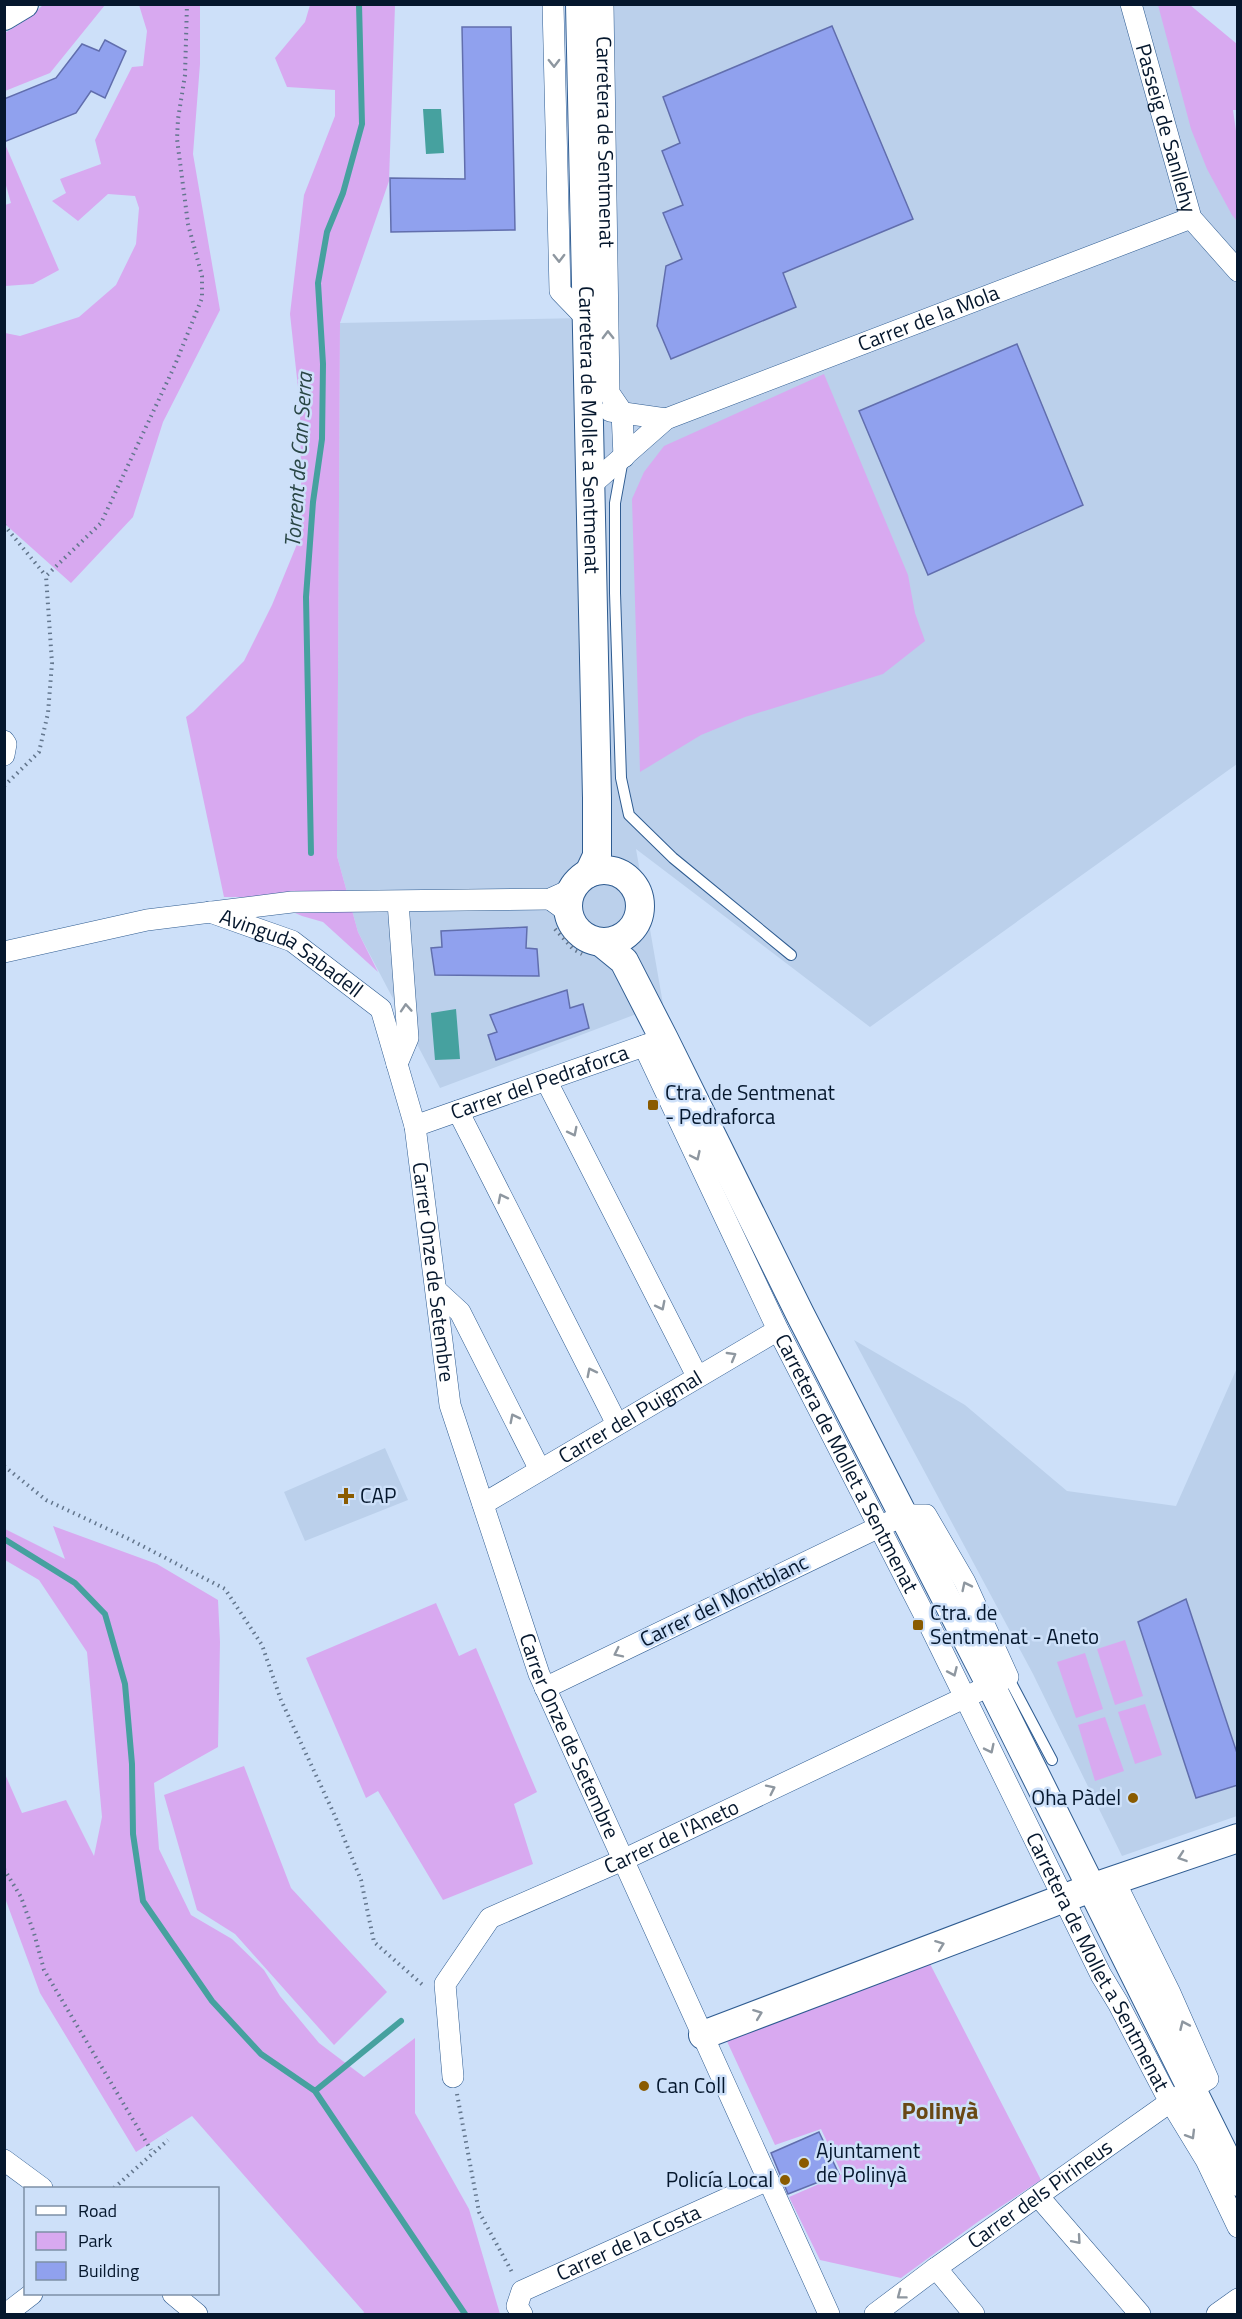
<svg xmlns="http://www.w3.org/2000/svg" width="1242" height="2319" viewBox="0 0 1242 2319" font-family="'Titillium Web',sans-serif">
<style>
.built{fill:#bbd0eb}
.green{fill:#d8a9f0}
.water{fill:#46a19f}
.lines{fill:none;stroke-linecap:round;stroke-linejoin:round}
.stream{stroke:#46a19f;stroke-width:6}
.building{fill:#90a1ee;stroke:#616ead;stroke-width:1.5}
.lane-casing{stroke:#2f5c91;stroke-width:12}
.street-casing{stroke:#2f5c91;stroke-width:22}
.secondary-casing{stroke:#2f5c91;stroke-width:30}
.path{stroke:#63768d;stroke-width:4;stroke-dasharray:1.5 4.5;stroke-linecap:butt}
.lane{stroke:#fff;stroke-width:10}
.street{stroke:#fff;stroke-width:21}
.secondary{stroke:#fff;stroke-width:28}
.oneway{stroke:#8e97a0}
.poi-dot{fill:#8a5b00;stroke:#cde0f9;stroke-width:2}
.labels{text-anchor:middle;stroke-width:5;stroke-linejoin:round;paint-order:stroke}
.street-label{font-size:21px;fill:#05172d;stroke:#cde0f9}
.poi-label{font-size:21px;fill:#05172d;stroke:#cde0f9;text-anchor:start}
.water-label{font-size:22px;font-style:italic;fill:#294645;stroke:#cde0f9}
.quarter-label{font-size:24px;font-weight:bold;fill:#694814;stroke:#cde0f9}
</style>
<rect width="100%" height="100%" fill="#cde0f9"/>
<path class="built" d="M578,5H1171L1237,216V764L870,1027L636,849L663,1004L440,1088L358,932L337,856L340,323L583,318Z
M854,1340L965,1405L1067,1491L1176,1506L1237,1368V1816L1122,1856L1033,1674Z
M385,1448L408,1500L305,1541L284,1492Z"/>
<path class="green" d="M43,5H105L50,73L5,91V33L26,20Z
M139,5H200V64L193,154L220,310L163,422L133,517L71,583L5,524V333L20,336L79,317L116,285L136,244L139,208L135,196L108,194L78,221L52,201L66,193L60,179L101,164L95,140L132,67L143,66L147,31Z
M310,5H395L389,181L340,323L337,856L358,932L378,972L323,922L302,916L258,897H224L186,717L193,712L244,661L272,605L302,532L300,406L290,314L304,195L335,116V90L287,87L275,58L305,22Z
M1158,5H1190L1237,44V110H1233L1238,145L1237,221L1232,215L1207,169L1191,129Z
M5,144L59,270L33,284L5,286V205L11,203L5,182Z
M824,374L908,575L915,613L925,641L883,674L745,717L701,735L640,772L632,499L644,472L664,446Z
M53,1526L157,1564L218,1600L220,1642L218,1747L154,1783L159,1849L191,1915L232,1939L264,1970L280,1996L319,2043L364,2077L415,2038V2113L469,2209L500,2314H363L364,2312L192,2116L136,2152L40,1993L5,1898V1774L22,1813L66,1800L94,1856L102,1817L87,1652L39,1580L5,1560V1529L65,1559Z
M436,1603L459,1656L476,1648L537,1792L514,1804L533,1864L443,1900L378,1791L366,1798L306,1658Z
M1125,1640L1143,1696L1115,1705L1097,1649Z
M1085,1653L1103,1709L1076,1718L1057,1662Z
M1145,1704L1162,1755L1135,1764L1118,1712Z
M1105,1717L1124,1771L1095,1781L1078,1725Z
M244,1766L291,1888L387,1992L334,2045L235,1934L197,1910L164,1795Z
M928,1960L1041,2180L979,2221L901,2278L820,2260L789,2197L842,2174L821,2129L775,2145L725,2037Z"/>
<path class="water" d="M423,109H441L444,153L426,154Z
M456,1009L460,1059L435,1060L431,1013Z"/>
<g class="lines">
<path class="stream" d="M311,853L306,597L313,502L322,439L323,364L318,283L327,232L343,193L362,124L359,4
M4,1539L75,1583L105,1614L125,1684L132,1764L133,1834L143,1901L212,2001L261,2054L315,2091L465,2314
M315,2091L401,2021"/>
</g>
<path class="building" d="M832,26L913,219L783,273L796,307L671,359L657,326L666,266L682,259L663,213L683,205L662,151L680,143L663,97Z
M462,27H511L515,230L391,232L390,178L465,179Z
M105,40L126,51L105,98L91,91L76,113L4,142V99L56,78L82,44L99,51Z
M1017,344L1083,505L928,575L859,411Z
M527,927L526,948L537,949L539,976L435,975L431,948L442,947L441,931Z
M567,990L570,1008L583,1004L589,1028L496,1060L488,1035L497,1032L490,1015Z
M1186,1599L1238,1756V1785L1196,1798L1138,1622Z
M819,2132L839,2174L788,2194L771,2153Z"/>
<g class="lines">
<g class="lane-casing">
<path id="lane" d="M623,459L615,503V593L621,778L629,815L673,858L791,955
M1008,1677L1052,1760"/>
</g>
<g class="street-casing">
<g id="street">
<path d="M553,4L560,291L588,320"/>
<path id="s1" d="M603,4L609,393L622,412L624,457"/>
<path id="s2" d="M1131,4L1191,218L1238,271"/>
<path d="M610,411L666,419"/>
<path id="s3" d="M591,485L666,419L1191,218"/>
<path d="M4,741L6,744L4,755"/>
<path d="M550,899L568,912"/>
<path id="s4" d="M210,912L292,941L381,1009L415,1126L450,1405L539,1674L829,2314"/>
<path d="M4,952L147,920L292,902L550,899L572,889"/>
<path id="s5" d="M644,1046L778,1330L929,1624L1101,1975L1118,2003L1164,2091L1206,2160L1238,2227"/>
<path d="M397,1064L408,1038L398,902"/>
<path d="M546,1080L697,1376"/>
<path d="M458,1111L617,1424"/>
<path id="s6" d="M415,1126L655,1042"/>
<path d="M436,1290L460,1312L540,1470"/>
<path id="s7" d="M483,1504L778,1330"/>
<path id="s8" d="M453,2077L445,1984L490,1918L623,1860L1008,1677L965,1582L926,1515H904L545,1688"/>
<path d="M4,2160L42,2188"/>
<path d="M1038,2196L1140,2314"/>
<path d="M936,2268L974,2314"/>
<path d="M173,2294L197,2314"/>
<path d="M6,2314L32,2294"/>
<path id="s9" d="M522,2314L517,2306L522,2291L768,2180"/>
<path id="s10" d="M875,2314L936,2268L1170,2102L1208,2079L1170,1993L1114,1880"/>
<path d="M1217,2314L1238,2299"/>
</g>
</g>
<g class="secondary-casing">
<g id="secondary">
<path id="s11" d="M580,4L597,798V856L589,873"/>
<path d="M4,16L24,4"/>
<circle cx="604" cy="906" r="36"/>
<path d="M602,943L624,961L664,1039L800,1314L990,1684L1238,2182"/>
<path d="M703,2035L1091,1888L1238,1838"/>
</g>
</g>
<path class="path" d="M4,525L46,576
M4,786L39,752L48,713L52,663L46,576L101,523L175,365L202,298V276L188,224L177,139L178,119L185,75L187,4
M555,929L573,949L582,954
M4,1466L46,1500L129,1539L225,1589L262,1645L281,1700L335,1816L361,1880L374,1942L425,1987
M4,1869L21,1897L34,1933L44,1970L151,2150
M457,2094L479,2212L513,2274
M114,2188L168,2140"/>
<use href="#lane" class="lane"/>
<use href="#street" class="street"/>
<use href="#secondary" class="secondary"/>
</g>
<defs><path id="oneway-chevron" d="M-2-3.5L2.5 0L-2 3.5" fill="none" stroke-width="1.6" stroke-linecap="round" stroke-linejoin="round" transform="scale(1.5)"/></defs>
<g class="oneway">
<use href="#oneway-chevron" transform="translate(554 63) rotate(89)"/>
<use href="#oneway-chevron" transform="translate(559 258) rotate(89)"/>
<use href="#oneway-chevron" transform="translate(608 335) rotate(-91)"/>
<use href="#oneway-chevron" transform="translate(406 1008) rotate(-94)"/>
<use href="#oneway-chevron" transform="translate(573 1132) rotate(63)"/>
<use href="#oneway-chevron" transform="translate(696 1156) rotate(65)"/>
<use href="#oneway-chevron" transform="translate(502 1198) rotate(-117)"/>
<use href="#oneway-chevron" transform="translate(661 1306) rotate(63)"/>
<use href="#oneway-chevron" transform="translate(732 1356) rotate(-30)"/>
<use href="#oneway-chevron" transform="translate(591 1372) rotate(-117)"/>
<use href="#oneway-chevron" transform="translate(514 1418) rotate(-117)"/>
<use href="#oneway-chevron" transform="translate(966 1586) rotate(-116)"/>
<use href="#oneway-chevron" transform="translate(618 1653) rotate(154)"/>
<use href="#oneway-chevron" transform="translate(953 1672) rotate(66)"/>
<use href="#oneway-chevron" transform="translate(990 1749) rotate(64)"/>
<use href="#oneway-chevron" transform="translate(771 1789) rotate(-26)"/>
<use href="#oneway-chevron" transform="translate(1182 1857) rotate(161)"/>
<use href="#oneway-chevron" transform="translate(940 1945) rotate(-21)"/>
<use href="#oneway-chevron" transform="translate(758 2014) rotate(-21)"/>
<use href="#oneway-chevron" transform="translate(1184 2025) rotate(-114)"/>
<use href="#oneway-chevron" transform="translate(1191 2135) rotate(59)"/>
<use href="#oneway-chevron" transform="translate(1077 2240) rotate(49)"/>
<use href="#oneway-chevron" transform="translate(901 2295) rotate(143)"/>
</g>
<g class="poi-dot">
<rect x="647" y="1099" width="12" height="12" rx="3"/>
<path d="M343 1487h6v6h6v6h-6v6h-6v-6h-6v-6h6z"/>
<rect x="912" y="1619" width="12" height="12" rx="3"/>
<circle cx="1133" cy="1798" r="6"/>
<circle cx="644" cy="2086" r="6"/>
<circle cx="804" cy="2163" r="6"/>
<circle cx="785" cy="2180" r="6"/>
</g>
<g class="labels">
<g class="street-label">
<text dy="7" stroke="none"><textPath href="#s2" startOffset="129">Passeig de Sanllehy</textPath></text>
<text dy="7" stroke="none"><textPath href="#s1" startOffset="138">Carretera de Sentmenat</textPath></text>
<text dy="7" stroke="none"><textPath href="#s3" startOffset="381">Carrer de la Mola</textPath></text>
<text dy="7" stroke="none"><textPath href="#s11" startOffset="426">Carretera de Mollet a Sentmenat</textPath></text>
<text dy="7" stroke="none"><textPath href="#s4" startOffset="92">Avinguda Sabadell</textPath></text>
<text dy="7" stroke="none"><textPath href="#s6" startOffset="132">Carrer del Pedraforca</textPath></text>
<text dy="7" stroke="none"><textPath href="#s4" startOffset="468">Carrer Onze de Setembre</textPath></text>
<text dy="7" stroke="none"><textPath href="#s7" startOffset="171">Carrer del Puigmal</textPath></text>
<text dy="7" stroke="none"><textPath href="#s5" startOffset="464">Carretera de Mollet a Sentmenat</textPath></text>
<text transform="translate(724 1601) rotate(-26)" y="7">Carrer del Montblanc</text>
<text dy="7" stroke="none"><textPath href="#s4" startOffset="954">Carrer Onze de Setembre</textPath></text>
<text dy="7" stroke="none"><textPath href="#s8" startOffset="372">Carrer de l'Aneto</textPath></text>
<text dy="7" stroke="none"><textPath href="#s5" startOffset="1022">Carretera de Mollet a Sentmenat</textPath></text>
<text dy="7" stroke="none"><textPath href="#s10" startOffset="204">Carrer dels Pirineus</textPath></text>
<text dy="7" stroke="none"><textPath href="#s9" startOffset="142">Carrer de la Costa</textPath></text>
</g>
<g class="poi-label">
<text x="665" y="1100">Ctra. de Sentmenat<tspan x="665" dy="24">- Pedraforca</tspan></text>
<text x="360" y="1503">CAP</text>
<text x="930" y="1620">Ctra. de<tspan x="930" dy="24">Sentmenat - Aneto</tspan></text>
<text x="1121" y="1805" text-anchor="end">Oha Pàdel</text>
<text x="656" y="2093">Can Coll</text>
<text x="816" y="2158">Ajuntament<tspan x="816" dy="24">de Polinyà</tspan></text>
<text x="773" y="2187" text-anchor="end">Policía Local</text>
</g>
<g class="water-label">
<text transform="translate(298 460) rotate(-86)" y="8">Torrent de Can Serra</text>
</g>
<g class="quarter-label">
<text x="940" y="2119">Polinyà</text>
</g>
</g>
<rect width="1242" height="2319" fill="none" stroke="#05172d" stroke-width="12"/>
<rect x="24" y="2187" width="195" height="108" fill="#cde0f9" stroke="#7d90a7" stroke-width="1.5"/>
<rect x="36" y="2206" width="30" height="9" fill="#ffffff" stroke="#7d90a7" stroke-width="1.5"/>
<text x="78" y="2217" font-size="18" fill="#05172d">Road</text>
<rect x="36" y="2232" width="30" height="18" fill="#d8a9f0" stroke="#7d90a7" stroke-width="1.5"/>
<text x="78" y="2247" font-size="18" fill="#05172d">Park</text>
<rect x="36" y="2262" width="30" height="18" fill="#90a1ee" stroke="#7d90a7" stroke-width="1.5"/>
<text x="78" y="2277" font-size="18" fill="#05172d">Building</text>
</svg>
